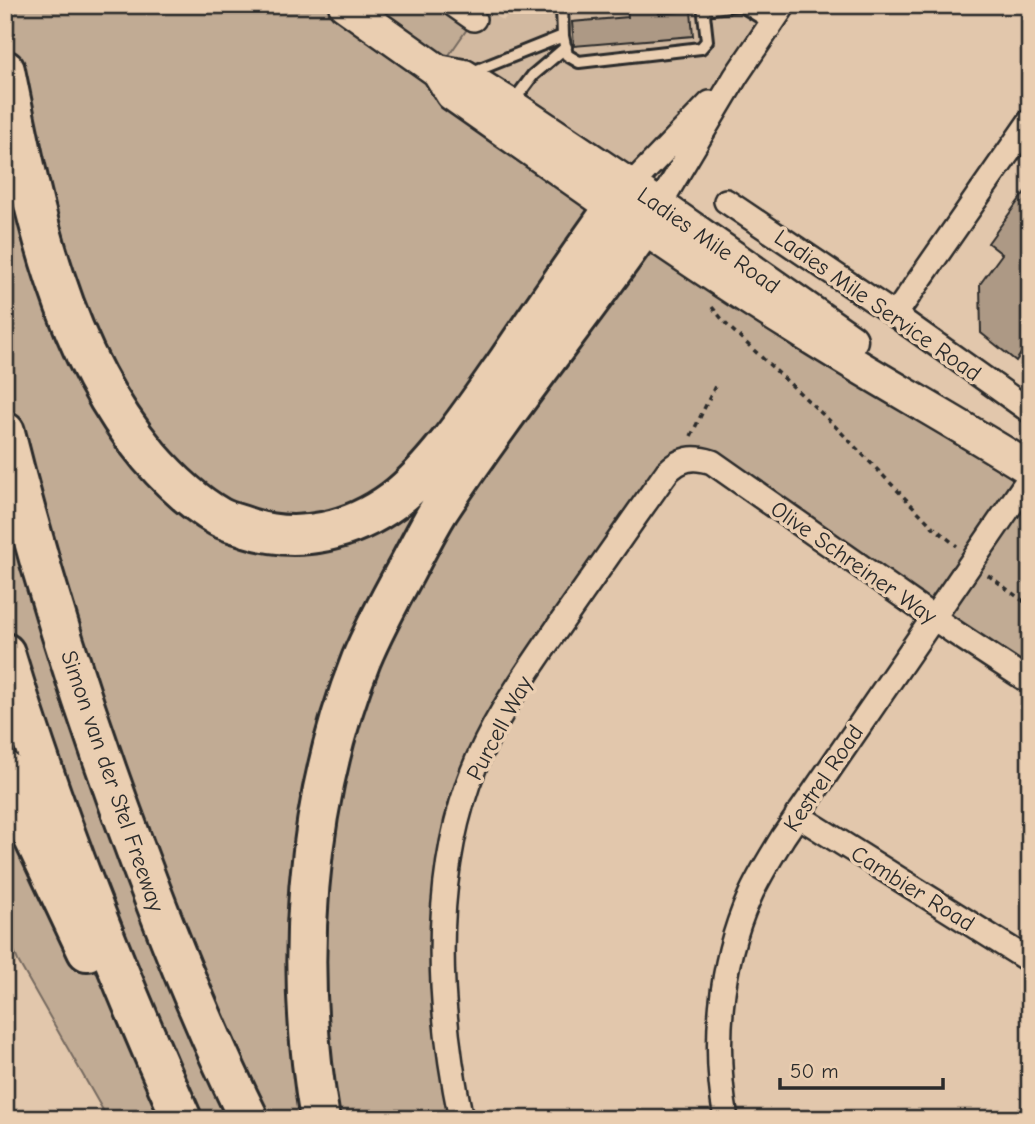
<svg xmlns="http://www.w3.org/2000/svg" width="1035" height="1124" viewBox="0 0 1035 1124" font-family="'Comic Neue',sans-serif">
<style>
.built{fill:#d2b9a0}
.green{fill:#c1ab94;stroke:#766b60;stroke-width:2}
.building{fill:#ad9985;stroke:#2b2b2b;stroke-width:2}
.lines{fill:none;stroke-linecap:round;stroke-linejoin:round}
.service-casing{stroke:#2b2b2b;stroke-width:16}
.minor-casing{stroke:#2b2b2b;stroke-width:28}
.secondary-casing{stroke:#2b2b2b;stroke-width:37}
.motorway-casing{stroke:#2b2b2b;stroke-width:44}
.path{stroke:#2b2b2b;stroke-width:3.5;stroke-dasharray:5 5;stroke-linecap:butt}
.service{stroke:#eaceb1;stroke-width:10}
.minor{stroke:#eaceb1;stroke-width:23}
.secondary{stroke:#eaceb1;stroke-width:32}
.motorway{stroke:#eaceb1;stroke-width:38}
.labels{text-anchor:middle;stroke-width:7;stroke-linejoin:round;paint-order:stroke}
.street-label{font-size:23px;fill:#2b2b2b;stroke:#eaceb1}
</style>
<rect width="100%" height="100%" fill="#e2c7ac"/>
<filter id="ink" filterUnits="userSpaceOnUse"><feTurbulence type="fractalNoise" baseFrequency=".0143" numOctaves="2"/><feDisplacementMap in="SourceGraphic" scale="14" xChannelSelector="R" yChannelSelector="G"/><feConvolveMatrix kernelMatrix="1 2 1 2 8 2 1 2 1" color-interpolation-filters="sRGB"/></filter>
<g filter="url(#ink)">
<path class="built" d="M515,5H775L736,76L630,186L438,71L482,7L503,21Z"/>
<path class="green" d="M5,5H454L474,19L438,71L853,341L927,392L1030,469V682L686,458L510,698L447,860L461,1119H108L18,961L5,929Z"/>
<path class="building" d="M627,5H658L659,14L691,11L693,36L574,46L572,22L628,17Z
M1030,185V340L1016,361L981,333L980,284L1002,254L988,243Z"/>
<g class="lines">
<g class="service-casing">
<path id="service" d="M577,5L562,6L563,36L567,55L579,62L701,48L707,41L703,5
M740,5L771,24
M704,9L738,5
M470,73L563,36
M512,103L533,75L566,47"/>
</g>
<g class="minor-casing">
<path id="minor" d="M454,5L474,19
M630,186L710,103
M726,201L895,315L1030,411
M659,205L736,76L784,5
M895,315L1030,121
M797,815L1030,961
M461,1119C438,1009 431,891 468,784C489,724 528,671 563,620C598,570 632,521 667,472C681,458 693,456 712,462L954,632L1030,682
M726,1119C713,1047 719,965 749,898C758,877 771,857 783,837L1030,477"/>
</g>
<g class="secondary-casing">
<path id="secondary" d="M345,5L438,71L452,94C565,173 677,254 794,327C871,376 952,420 1030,469
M438,71L464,76L510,105L659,205L851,340"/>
</g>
<g class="motorway-casing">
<path id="motorway" d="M5,70C32,204 59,348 149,456C169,479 191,501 219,517C228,522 239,524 249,528C299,544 352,531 394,500C435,469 478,404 508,361C548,302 588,243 630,186
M5,432C41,577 86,719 139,859C172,947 207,1034 249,1119
M5,653C53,812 114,967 182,1119
M5,771L28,826L87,951
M320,1119C294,969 304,803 361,660C375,626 393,594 411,561C420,544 429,526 439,510C508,405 588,308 659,205"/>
</g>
<path class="path" d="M712,307L727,325L832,423L933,527L957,546
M691,436L716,384
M988,575L1030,606"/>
<use href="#service" class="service"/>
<use href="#minor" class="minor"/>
<use href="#secondary" class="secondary"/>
<use href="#motorway" class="motorway"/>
</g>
</g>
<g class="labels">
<g class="street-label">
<text transform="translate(709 240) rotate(35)" y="8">Ladies Mile Road</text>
<text transform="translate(878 305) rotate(35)" y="8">Ladies Mile Service Road</text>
<text transform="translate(854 562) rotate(35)" y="8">Olive Schreiner Way</text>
<text transform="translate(499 728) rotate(-62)" y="8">Purcell Way</text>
<text transform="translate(823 778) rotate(-56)" y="8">Kestrel Road</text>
<text transform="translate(113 781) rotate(71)" y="8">Simon van der Stel Freeway</text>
<text transform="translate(913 888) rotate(32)" y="8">Cambier Road</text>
</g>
</g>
<rect width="1035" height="1124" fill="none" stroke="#eaceb1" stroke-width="28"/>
<rect x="14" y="14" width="1007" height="1096" fill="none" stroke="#2b2b2b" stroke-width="2.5" filter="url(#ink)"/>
<path d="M780 1078v10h163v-10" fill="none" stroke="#2b2b2b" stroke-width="3.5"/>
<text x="790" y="1078" font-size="21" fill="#2b2b2b" stroke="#eaceb1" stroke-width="5" paint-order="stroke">50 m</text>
</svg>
